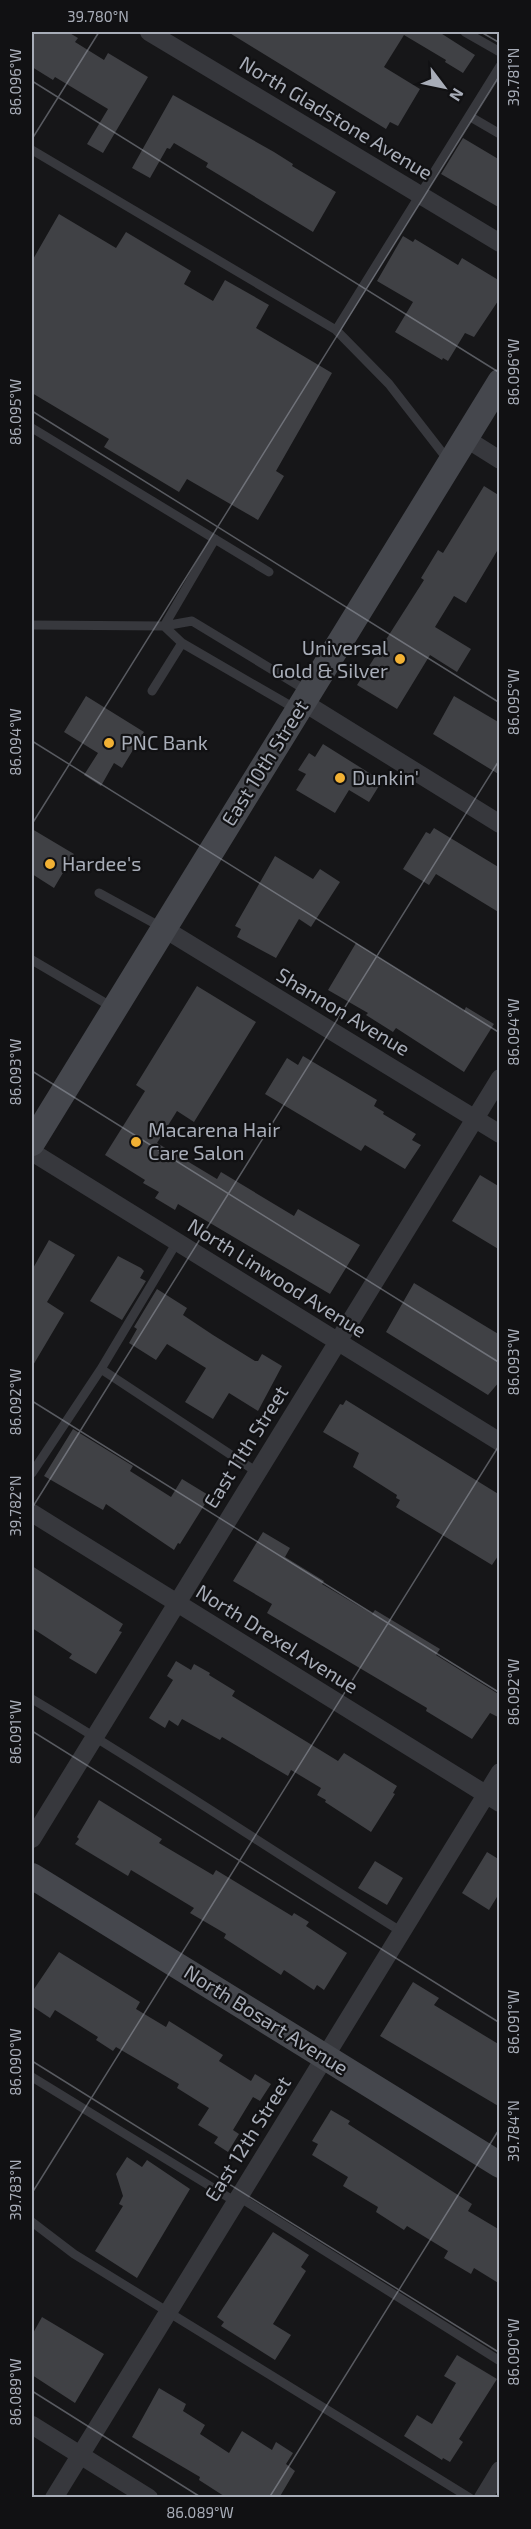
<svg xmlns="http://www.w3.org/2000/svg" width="531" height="2529" viewBox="0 0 531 2529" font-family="'Exo 2',sans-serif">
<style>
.building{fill:#404145}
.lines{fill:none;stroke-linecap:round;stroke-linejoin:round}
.lane{stroke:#37383d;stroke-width:9}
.street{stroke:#37383d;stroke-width:18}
.secondary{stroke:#45474d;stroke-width:26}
.ticks{fill:none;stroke:#a8adb8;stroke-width:1.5;stroke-opacity:0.45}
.poi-dot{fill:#f2b134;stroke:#111113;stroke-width:2}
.labels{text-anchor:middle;stroke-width:4.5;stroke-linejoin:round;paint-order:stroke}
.street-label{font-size:20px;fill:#a8adb8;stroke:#111113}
.poi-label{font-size:20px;fill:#a8adb8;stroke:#111113;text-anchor:start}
.neatline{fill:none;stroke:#a8adb8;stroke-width:2}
.ticks-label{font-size:15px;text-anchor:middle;fill:#a8adb8}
</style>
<rect width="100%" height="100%" fill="#161618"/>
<path class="building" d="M32,32H68L78,38L75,42L104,60L108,53L148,77L103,153L87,144L108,109L55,77L53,80L32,67Z
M228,32H439L475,55L463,73L445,62L446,60L404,35L384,67L420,89L398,126L390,122L386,129Z
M173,95L274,152L293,164L292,166L336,192L313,232L206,167L208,163L174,143L170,149L167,148L150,178L132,168Z
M463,138L500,160V208L441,174Z
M59,214L116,248L126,232L191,271L184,284L213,301L225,280L269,305L256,328L332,373L276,471L284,476L258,520L187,479L179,492L104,447L109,439L32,393V261Z
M403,236L413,242L415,239L458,265L462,258L500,281V298L474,337L465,333L448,361L443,358L442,360L395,332L413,302L377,281Z
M484,486L500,496V546L466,603L454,596L435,627L471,649L457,672L430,655L397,709L357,685L424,580L421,578L438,550L443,553Z
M86,696L144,732L122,768L114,763L101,786L84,775L98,753L64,732Z
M454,696L500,723V775L433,734Z
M323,744L382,781L369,802L349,790L335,813L296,790L306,774L298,770L309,753L315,757Z
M434,828L500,868V913L436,874L429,885L403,869L426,832L430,834Z
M32,829L74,854L54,888L32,874Z
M275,856L313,879L320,869L340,882L311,927L299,919L276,958L237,937L241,929L235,926Z
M356,943L464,1011L466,1007L494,1024L464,1072L396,1028L393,1032L366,1015L368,1013L328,990Z
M197,986L256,1022L194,1122L177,1111L157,1143L217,1179L221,1172L294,1216L298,1209L360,1245L330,1294L178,1204L175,1210L155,1198L159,1192L143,1183L145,1180L105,1155L145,1091L136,1085Z
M303,1056L377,1100L374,1106L384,1112L383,1114L416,1134L412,1140L421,1145L405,1169L365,1145L361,1151L265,1094L287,1058L298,1065Z
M480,1175L500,1187V1250L452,1221Z
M49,1240L75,1255L47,1302L64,1313L32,1367V1270Z
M118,1256L141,1268L144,1271L140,1278L146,1281L122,1320L90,1301Z
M414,1283L500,1335V1381L488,1395L386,1332Z
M157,1289L187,1308L183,1315L213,1335L255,1361H258L262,1354L282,1366L258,1411L229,1393L213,1419L185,1402L206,1368L167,1344L156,1360L129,1343L137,1329L134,1327Z
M346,1400L500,1495V1553L492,1565L396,1507L400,1500L396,1498L397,1495L353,1467L359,1453L323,1432L340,1404L343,1405Z
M73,1429L133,1466L130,1471L171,1497L182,1479L210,1496L180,1544L178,1543L174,1550L106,1504L103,1510L44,1476Z
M263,1532L290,1548L285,1557L324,1581L322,1584L372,1614L375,1610L440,1649L436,1655L500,1695V1718L490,1713L472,1739L426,1711L427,1708L267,1613L272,1604L233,1581Z
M32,1566L123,1624L119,1631L122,1632L96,1674L69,1658L72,1654L32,1628Z
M176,1661L191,1670L194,1664L210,1673L209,1675L235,1691L232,1696L338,1761L344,1753L397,1786L393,1793L395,1794L371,1832L325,1802L326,1800L317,1795L321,1788L291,1770L288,1776L222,1737L220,1740L182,1719L178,1726L169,1720L165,1728L149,1718L173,1680L167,1676Z
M99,1800L162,1839L159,1843L213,1875L216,1870L292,1916L294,1913L309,1922L306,1926L347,1953L324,1990L317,1985L314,1990L284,1970L281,1975L224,1938L226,1934L190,1913L194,1908L131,1870L128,1876L75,1844L79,1839L77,1837Z
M487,1852L500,1860V1892L489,1910L462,1893Z
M375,1861L403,1878L387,1905L358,1888Z
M59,1952L140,2002L136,2009L166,2027L169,2021L223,2055L219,2061L251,2081L255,2074L271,2084L260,2101L253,2097L233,2130L239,2134L228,2152L214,2143L218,2137L198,2125L209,2108L177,2088L179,2084L116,2047L113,2051L96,2040L98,2037L55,2010L50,2018L32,2006V1992Z
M413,1982L439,1998L434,2005L500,2045V2107L380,2036Z
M331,2110L350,2121L348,2124L472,2204L468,2211L500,2230V2284L474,2268L471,2274L444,2258L448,2251L407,2226L404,2230L376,2212L378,2207L343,2186L348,2177L312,2155L318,2144L312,2141Z
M127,2157L142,2167L147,2160L190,2189L137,2278L95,2251L123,2206L119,2204L123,2196L116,2174Z
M273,2232L309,2255L301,2267L306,2271L273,2324L291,2335L275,2360L221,2326L224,2322L217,2317Z
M42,2317L104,2354L75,2403L32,2375V2335Z
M457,2355L497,2379L459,2439L463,2442L450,2462L443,2458L442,2460L404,2436L417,2415L432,2424L456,2383L444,2376Z
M159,2388L186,2404L183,2411L205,2425L200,2434L229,2453L242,2431L272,2450L276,2442L293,2453L286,2464L295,2471L279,2498H227L199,2480L200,2477L132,2437Z"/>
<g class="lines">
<path class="lane" d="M465,32L500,52
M469,116L500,134
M32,150L336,330L389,384L448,460
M336,330L500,66
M32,428L269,572
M32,625L164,626L192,621L309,692
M164,626L182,643L296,709
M164,626L215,539
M152,691L182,643
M99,893L161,927
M32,960L112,1007
M101,1369L257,1472
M32,1473L101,1369L177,1242
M32,1699C157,1773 278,1855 402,1932
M32,2077L236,2202
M239,2197L500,2361
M32,2222L74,2254L470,2498"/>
<path class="street" d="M149,32L500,243
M465,438L500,460
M303,702L500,824
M163,928L500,1134
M32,1152L500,1442
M32,1513L500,1803
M32,1839L500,1078
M32,2425L149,2498
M54,2498L500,1772
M483,2498L500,2470"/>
<path class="secondary" d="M32,1143L500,382
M32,1876L500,2165"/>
</g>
<path class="ticks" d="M481,32L500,43M32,81L500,373M32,139L99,32M32,411L500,703M32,741L500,1033M32,824L500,75M32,1071L500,1363M32,1401L500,1693M32,1508L500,759M32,1731L500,2023M32,2061L500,2353M32,2193L500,1444M32,2391L202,2498M269,2498L500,2128"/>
<g class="poi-dot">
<circle cx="400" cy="659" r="6"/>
<circle cx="109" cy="743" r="6"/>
<circle cx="340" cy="778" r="6"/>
<circle cx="50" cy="864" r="6"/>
<circle cx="136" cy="1142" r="6"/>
</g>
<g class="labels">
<g class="street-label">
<text transform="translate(336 118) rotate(31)" y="7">North Gladstone Avenue</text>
<text transform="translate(265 763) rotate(-58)" y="7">East 10th Street</text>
<text transform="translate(343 1012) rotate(31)" y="7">Shannon Avenue</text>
<text transform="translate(277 1278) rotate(32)" y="7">North Linwood Avenue</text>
<text transform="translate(246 1447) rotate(-58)" y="7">East 11th Street</text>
<text transform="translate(277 1639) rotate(32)" y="7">North Drexel Avenue</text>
<text transform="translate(266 2020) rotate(32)" y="7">North Bosart Avenue</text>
<text transform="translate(248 2139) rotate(-58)" y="7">East 12th Street</text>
</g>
<g class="poi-label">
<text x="388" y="655" text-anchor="end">Universal<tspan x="388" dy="23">Gold &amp; Silver</tspan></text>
<text x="121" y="750">PNC Bank</text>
<text x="352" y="785">Dunkin'</text>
<text x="62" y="871">Hardee's</text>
<text x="148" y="1137">Macarena Hair<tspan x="148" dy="23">Care Salon</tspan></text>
</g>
</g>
<rect width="531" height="2529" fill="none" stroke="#111113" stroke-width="66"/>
<g transform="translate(444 87) rotate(122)" stroke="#111113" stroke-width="4.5" paint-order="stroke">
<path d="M0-4.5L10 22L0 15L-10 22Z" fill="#a8adb8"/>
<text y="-9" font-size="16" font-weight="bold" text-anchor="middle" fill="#a8adb8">N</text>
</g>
<rect x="33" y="33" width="465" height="2463" class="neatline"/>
<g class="ticks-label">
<text x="98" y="22">39.780°N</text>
<text transform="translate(514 77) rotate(-90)" y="5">39.781°N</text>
<text transform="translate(16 82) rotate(-90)" y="5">86.096°W</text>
<text transform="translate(514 372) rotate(-90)" y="5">86.096°W</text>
<text transform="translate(16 412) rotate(-90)" y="5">86.095°W</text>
<text transform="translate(514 702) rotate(-90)" y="5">86.095°W</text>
<text transform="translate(16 742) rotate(-90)" y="5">86.094°W</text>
<text transform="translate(514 1032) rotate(-90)" y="5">86.094°W</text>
<text transform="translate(16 1072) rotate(-90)" y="5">86.093°W</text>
<text transform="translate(514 1362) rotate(-90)" y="5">86.093°W</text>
<text transform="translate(16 1402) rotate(-90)" y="5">86.092°W</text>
<text transform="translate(16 1506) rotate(-90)" y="5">39.782°N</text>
<text transform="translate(514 1692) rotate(-90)" y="5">86.092°W</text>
<text transform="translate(16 1732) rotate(-90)" y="5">86.091°W</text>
<text transform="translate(514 2022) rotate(-90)" y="5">86.091°W</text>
<text transform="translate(16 2062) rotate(-90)" y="5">86.090°W</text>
<text transform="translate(514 2131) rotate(-90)" y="5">39.784°N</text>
<text transform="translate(16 2190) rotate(-90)" y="5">39.783°N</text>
<text transform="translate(514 2352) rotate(-90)" y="5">86.090°W</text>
<text transform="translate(16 2392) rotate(-90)" y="5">86.089°W</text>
<text x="200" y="2518">86.089°W</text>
</g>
</svg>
